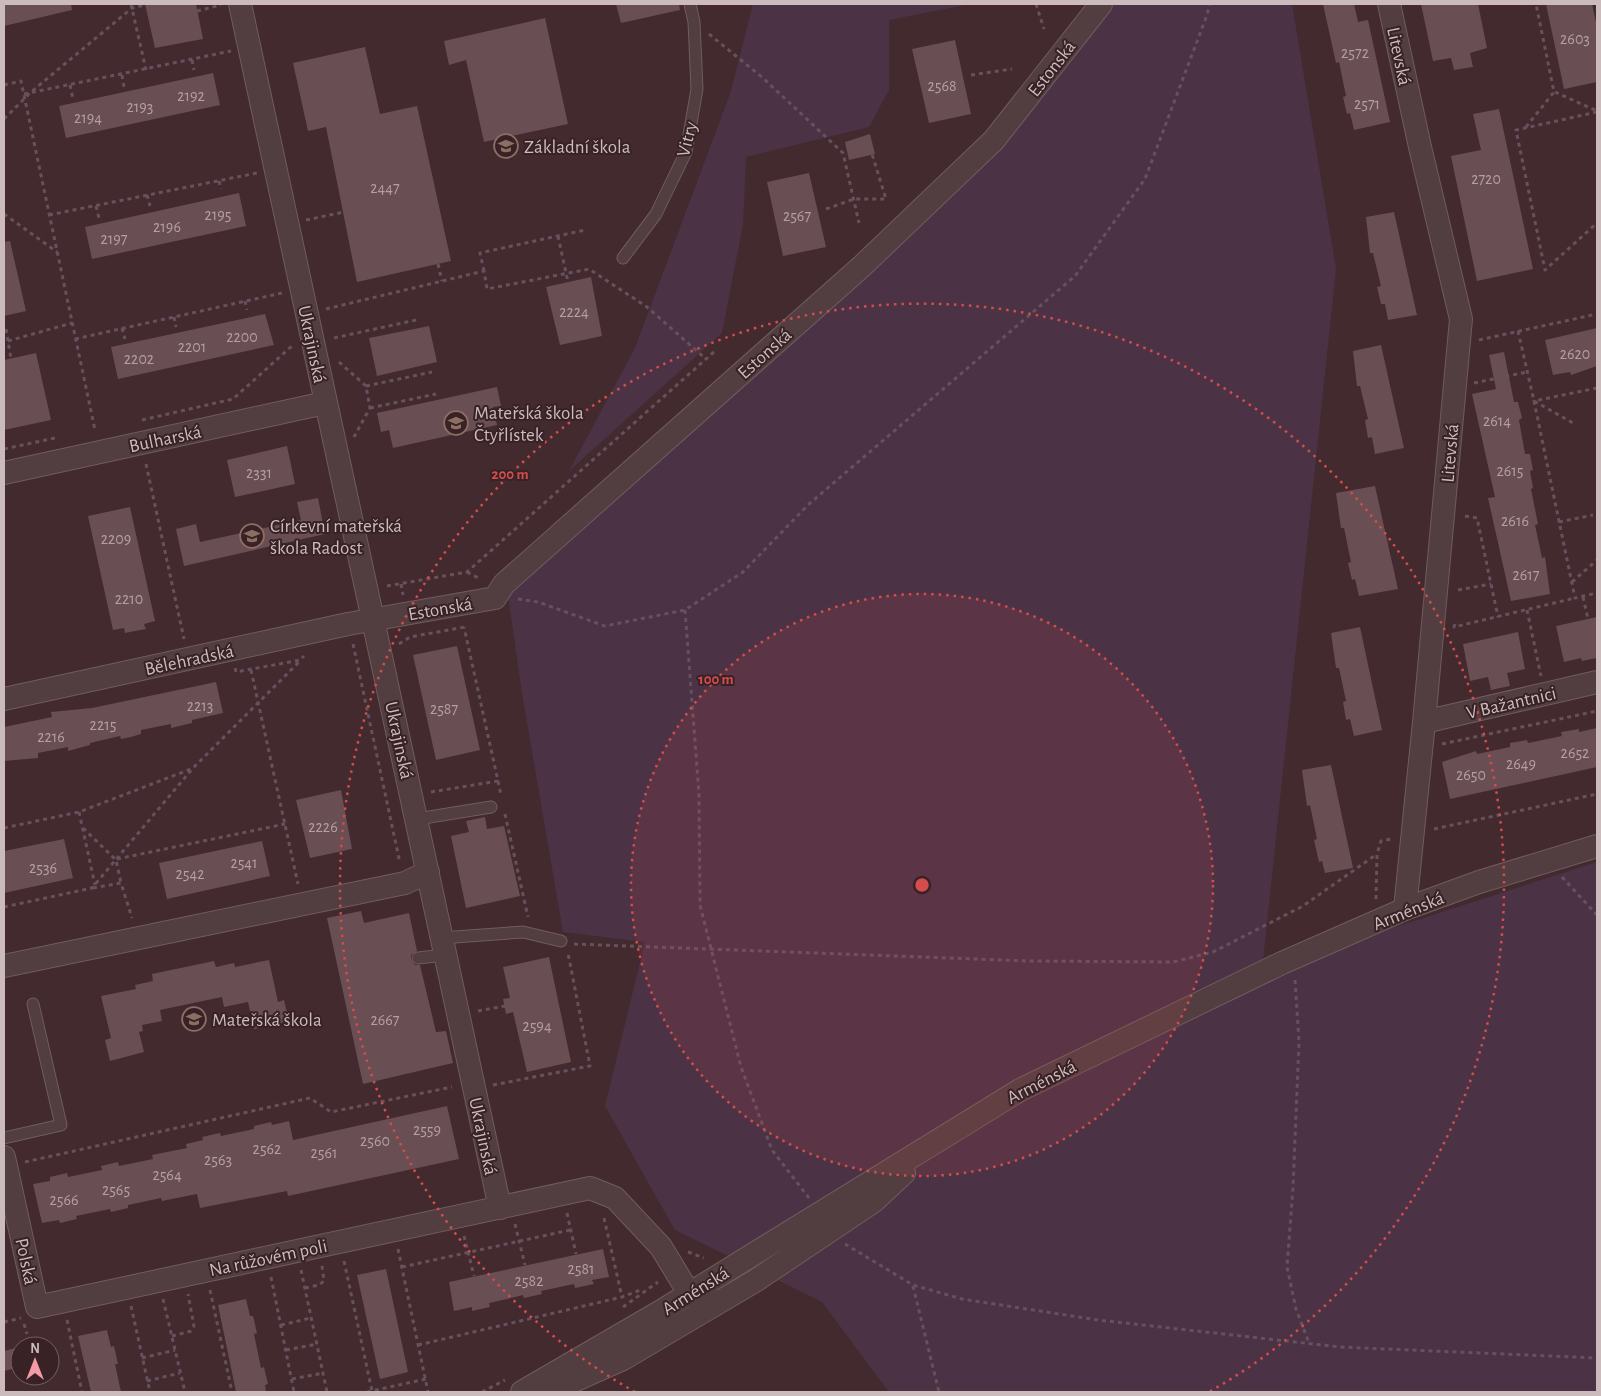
<svg xmlns="http://www.w3.org/2000/svg" width="1601" height="1396" viewBox="0 0 1601 1396" font-family="'Alegreya Sans',sans-serif">
<style>
.green{fill:#4b3345}
.building{fill:#694e53}
.lines{fill:none;stroke-linecap:round;stroke-linejoin:round}
.service-casing{stroke:#705c5f;stroke-width:13}
.minor-casing{stroke:#705c5f;stroke-width:24}
.path{stroke:#66515e;stroke-width:3;stroke-dasharray:4 4;stroke-linecap:butt}
.service{stroke:#523e41;stroke-width:11}
.minor{stroke:#523e41;stroke-width:22}
.ring{fill:none;stroke:#d44d4d;stroke-width:2.5;stroke-dasharray:2.5 5}
.labels{text-anchor:middle;stroke-width:4;stroke-linejoin:round;paint-order:stroke}
.number-label{font-size:16px;fill:#b3a0a2}
.street-label{font-size:19px;fill:#ccbbbd;stroke:#382226}
.poi-label{font-size:19px;fill:#ccbbbd;stroke:#382226;text-anchor:start}
.centre{fill:#d44d4d;stroke:#382226;stroke-width:2.5}
.ring-label{font-size:15px;text-anchor:middle;font-weight:bold;fill:#d44d4d;stroke:#382226;stroke-width:4;stroke-linejoin:round;paint-order:stroke}
</style>
<rect width="100%" height="100%" fill="#432a2e"/>
<path class="green" d="M753,4H970L889,20V90L869,127L746,157L743,224L722,333L569,471L635,348L731,91Z
M1110,4H1292L1336,269L1262,970L1597,862V1392H889L822,1302L675,1230L605,1106L645,942L563,932L521,687L507,587L854,282Z"/>
<path class="building" d="M4,4H71L72,10L4,26Z
M145,4H196L203,39L155,48Z
M616,4H679L680,10L621,23Z
M1323,4H1354L1358,22L1368,20L1390,122L1354,130L1350,113L1347,114L1343,97L1346,96L1339,62L1336,63Z
M1421,4H1478L1487,48L1470,53L1473,67L1454,70L1451,58L1433,61Z
M1546,4H1592L1597,27V82L1564,89Z
M545,18L568,124L484,142L466,60L449,65L444,41Z
M955,40L971,114L929,123L912,49Z
M365,47L380,114L417,106L451,261L357,282L326,127L308,131L293,63Z
M213,73L220,105L66,138L59,106Z
M1499,109L1533,269L1477,281L1451,156L1481,150L1473,114Z
M870,134L875,154L849,160L845,142Z
M809,173L826,247L783,256L767,182Z
M239,193L246,226L92,259L85,227Z
M1394,212L1417,315L1388,320L1385,304H1381L1377,287L1381,286L1373,253H1370L1366,217Z
M10,241L26,311L4,316V242Z
M591,277L602,336L560,345L546,287Z
M265,314L274,345L118,379L111,347Z
M429,326L437,362L377,376L369,338Z
M1597,328V366L1571,375L1570,372L1553,375L1545,340Z
M1381,345L1404,448L1375,454L1372,437L1368,438L1365,420L1368,419L1360,386H1357L1353,351Z
M1504,352L1514,402H1518L1522,418L1519,420L1525,454H1530L1533,470L1530,471L1533,488L1531,489L1538,524L1535,525L1542,558L1545,557L1550,594L1511,601L1488,498L1495,497L1472,394L1496,389L1489,355Z
M36,353L51,420L4,430V360Z
M497,387L501,406L493,407L497,425L393,448L389,430L381,432L377,413Z
M287,446L295,484L235,497L227,460Z
M1375,486L1398,589L1359,596L1355,579L1352,580L1348,563L1351,562L1344,528H1341L1336,493Z
M318,498L325,534L184,566L176,529L196,524L200,542L301,520L297,502Z
M130,507L155,621L144,624L146,629L125,633L124,628L113,630L88,516Z
M1597,617V658L1582,661L1581,658L1564,662L1556,626Z
M1360,627L1382,730L1354,736L1350,719L1346,720L1343,702L1346,701L1339,668H1336L1331,633Z
M1518,632L1525,669L1507,673L1510,686L1491,690L1488,677L1470,681L1463,644Z
M457,646L480,750L436,760L413,655Z
M216,682L223,713L192,720V723L171,728V724L141,730V734L131,737L121,739L120,736L90,743V745L68,751V747L38,753V758L4,761V727L52,717L51,712L92,708Z
M1597,728V767L1450,799L1442,762L1476,751L1477,754L1510,747V743L1527,740L1528,743L1562,736L1561,732L1579,729V732Z
M1331,765L1353,868L1325,873L1322,861L1319,862L1314,840L1317,839L1310,805L1307,806L1302,770Z
M341,790L352,849L310,858L296,800Z
M485,817L487,829L504,826L520,896L466,908L451,836L469,832L466,821Z
M64,839L73,878L4,893V851Z
M262,841L270,876L167,899L159,863Z
M361,911L364,923L409,913L417,951L411,955V959L415,965H420L436,1032L446,1031L453,1063L363,1084L327,918Z
M549,957L571,1062L527,1072L513,1012L506,1014L503,999L510,998L503,967Z
M269,960L278,1002L284,1000L289,1021L254,1029L248,1002L224,1007L222,997L160,1010L162,1021L142,1025L143,1031L139,1032L144,1052L110,1061L105,1040L111,1038L101,996L136,989L135,985L153,981L152,974L214,961L216,967L234,963L235,967Z
M447,1106L459,1159L288,1196L287,1191L200,1208L197,1194L162,1201L161,1198L128,1205V1208L111,1212L110,1209L76,1216L77,1219L60,1223L59,1220L42,1223L33,1184L50,1181V1177L67,1173L68,1177L102,1170L101,1166L118,1162L119,1166L153,1159L152,1155L187,1148L186,1144L203,1140L202,1137L220,1133L221,1136L254,1129V1126L271,1122L272,1125L289,1121L293,1140Z
M603,1249L609,1277L592,1280L594,1284L575,1288L574,1284L541,1291L542,1294L524,1298L523,1295L507,1299L489,1303L490,1307L472,1311V1307L454,1311L449,1282Z
M386,1269L408,1372L380,1379L357,1275Z
M246,1299L250,1316H253L257,1333L254,1334L261,1368L264,1367L268,1384L265,1385L266,1392H236L218,1305Z
M107,1330L111,1347L114,1346L118,1364H115L121,1392H91L78,1336Z
M20,1347V1367L4,1371V1351Z"/>
<g class="lines">
<g class="service-casing">
<path id="service" d="M623,258L656,214L686,152L697,89L694,22L690,4
M417,819L491,807
M441,938L523,932L561,941
M418,958L445,955
M4,1138L61,1125L33,1004"/>
</g>
<g class="minor-casing">
<path id="minor" d="M240,4L500,1208
M1389,4L1420,147L1461,319L1424,722L1405,909
M4,473L325,403
M4,699L348,624L495,598L504,584L861,267L994,140L1101,4
M1424,722L1597,682
M4,966L405,883L428,872
M4,1157L37,1307L590,1188L615,1198L661,1247L684,1285L697,1300L721,1301
M522,1392L658,1313L1020,1090L1282,963L1405,909L1479,882L1597,846
M549,1392L623,1359L755,1281L874,1201L904,1173"/>
</g>
<path class="path" d="M131,4L146,70
M1036,4L1044,29
M197,11L221,5
M709,34L763,78L843,153L859,223
M192,60L194,70
M122,75L124,87
M971,75L1012,69
M4,85L21,81L95,430
M70,85L73,99
M1555,92L1597,111
M24,94L231,51
M1597,112L1516,130L1545,270L1597,223
M4,119L31,92L132,8L145,5
M1526,127L1554,92L1536,4
M219,181L221,189
M147,195L150,206
M96,206L99,218
M826,209L854,199H886L872,154
M4,214L57,252
M49,215L257,173
M306,220L344,212
M558,236L568,282
M438,264L442,281
M484,271L480,253L585,230
M245,301L247,310
M326,309L484,271L487,289L589,269L647,307L706,359
M174,317L176,327
M122,328L125,339
M6,329L11,359
M1518,331L1534,401L1573,423
M334,338L416,320
M75,339L282,293
M1479,340L1597,314
M8,341L72,323
M339,362L366,386L370,408L354,437
M1474,383L1527,372
M366,386L432,372
M1597,388L1534,401L1575,598L1597,593
M370,408L436,394
M142,420L233,399L293,345
M4,449L55,438
M146,464L184,639
M1465,516L1477,518L1498,617
M1559,522L1593,515
M467,572L480,579
M1572,582L1597,560
M401,584L403,595
M387,586L467,572L715,351
M1458,590L1491,584
M1583,597L1588,619
M518,599L538,602L605,626L685,610L743,572L809,504L1075,276L1145,179L1207,15L1210,4
M685,610L699,794L700,905L741,1067L772,1150L809,1198
M1527,610L1541,676
M1455,624L1454,627L1575,598
M353,644L400,863
M399,644L410,637L465,627
M235,668L236,672L300,660L304,656
M251,670L298,884
M1442,744L1597,711
M498,781L501,795
M431,792L498,781L464,627
M79,812L95,885
M505,814L528,917
M4,828L79,812L191,769
M83,828L116,860L121,883
M1434,829L1597,794
M117,859L285,824
M1562,877L1597,915
M93,888L121,883L132,918
M1376,899L1377,854L1381,841L1391,839
M4,907L92,888L193,768L300,661
M574,944L1029,961L1173,962L1213,952L1303,906L1377,854
M1295,980L1299,1042L1293,1188L1287,1267L1296,1309L1309,1343
M478,1011L505,1006
M493,1085L590,1066L568,953
M25,1162L310,1098L331,1112L452,1087
M567,1213L576,1254
M604,1218L622,1297
M515,1224L525,1265
M464,1236L474,1276
M845,1244L913,1285L962,1299L1098,1320L1340,1347L1597,1358
M398,1249L428,1392
M688,1252L704,1258
M344,1261L372,1391
M402,1267L570,1230
M301,1270L327,1392
M271,1277L294,1392
M913,1286L939,1392
M305,1288L319,1285L324,1281L322,1266
M210,1290L232,1392
M163,1299L185,1392
M131,1306L150,1392
M623,1307L658,1282
M67,1320L82,1392
M4,1322L21,1318
M24,1324L27,1334
M281,1325L311,1318
M172,1336L191,1331L194,1326L188,1294
M418,1345L622,1297L643,1289
M286,1350L317,1344
M142,1358L175,1350
M292,1379L323,1373
M147,1381L180,1373
M367,1392L426,1379
M482,1392L505,1380"/>
<use href="#service" class="service"/>
<use href="#minor" class="minor"/>
</g>
<circle cx="922" cy="885" r="291" fill="#d44d4d" fill-opacity=".12"/>
<g class="ring">
<circle cx="922" cy="885" r="291"/>
<path d="M635 1392A582 582 0 1 1 1209 1392"/>
</g>
<defs>
<g id="school-ring" transform="scale(1.25)"><circle r="9.5" fill="#382226" stroke="#8d6e63" stroke-width="1.5"/><path d="M0-5L7-2L0 1L-7-2ZM-4 1L0 2.5L4 1V4Q0 6-4 4Z" fill="#8d6e63"/></g>
</defs>
<g fill-rule="evenodd">
<use href="#school-ring" x="506" y="146"/>
<use href="#school-ring" x="456" y="423"/>
<use href="#school-ring" x="252" y="536"/>
<use href="#school-ring" x="194" y="1019"/>
</g>
<g class="labels">
<g class="number-label">
<text x="1575" y="44">2603</text>
<text x="1355" y="58">2572</text>
<text x="942" y="91">2568</text>
<text x="191" y="101">2192</text>
<text x="1367" y="109">2571</text>
<text x="140" y="112">2193</text>
<text x="88" y="123">2194</text>
<text x="1486" y="184">2720</text>
<text x="385" y="193">2447</text>
<text x="218" y="220">2195</text>
<text x="797" y="221">2567</text>
<text x="167" y="232">2196</text>
<text x="114" y="244">2197</text>
<text x="574" y="317">2224</text>
<text x="242" y="342">2200</text>
<text x="192" y="352">2201</text>
<text x="1575" y="359">2620</text>
<text x="139" y="364">2202</text>
<text x="1497" y="426">2614</text>
<text x="1510" y="476">2615</text>
<text x="259" y="478">2331</text>
<text x="1515" y="526">2616</text>
<text x="116" y="544">2209</text>
<text x="1526" y="580">2617</text>
<text x="129" y="604">2210</text>
<text x="200" y="711">2213</text>
<text x="444" y="714">2587</text>
<text x="103" y="730">2215</text>
<text x="51" y="742">2216</text>
<text x="1575" y="758">2652</text>
<text x="1521" y="769">2649</text>
<text x="1471" y="780">2650</text>
<text x="323" y="832">2226</text>
<text x="244" y="868">2541</text>
<text x="43" y="873">2536</text>
<text x="190" y="879">2542</text>
<text x="385" y="1025">2667</text>
<text x="537" y="1031">2594</text>
<text x="427" y="1135">2559</text>
<text x="375" y="1146">2560</text>
<text x="267" y="1154">2562</text>
<text x="324" y="1158">2561</text>
<text x="218" y="1165">2563</text>
<text x="167" y="1180">2564</text>
<text x="116" y="1195">2565</text>
<text x="64" y="1205">2566</text>
<text x="581" y="1274">2581</text>
<text x="529" y="1286">2582</text>
</g>
<g class="street-label">
<text transform="translate(1400 56) rotate(78)" y="7">Litevská</text>
<text transform="translate(1051 68) rotate(-52)" y="7">Estonská</text>
<text transform="translate(686 139) rotate(-76)" y="7">Vitry</text>
<text transform="translate(313 344) rotate(78)" y="7">Ukrajinská</text>
<text transform="translate(764 353) rotate(-42)" y="7">Estonská</text>
<text transform="translate(165 438) rotate(-12)" y="7">Bulharská</text>
<text transform="translate(1449 453) rotate(-85)" y="7">Litevská</text>
<text transform="translate(440 608) rotate(-10)" y="7">Estonská</text>
<text transform="translate(189 659) rotate(-12)" y="7">Bělehradská</text>
<text transform="translate(1511 702) rotate(-13)" y="7">V Bažantnici</text>
<text transform="translate(400 740) rotate(78)" y="7">Ukrajinská</text>
<text transform="translate(1408 910) rotate(-22)" y="7">Arménská</text>
<text transform="translate(1041 1081) rotate(-27)" y="7">Arménská</text>
<text transform="translate(484 1136) rotate(78)" y="7">Ukrajinská</text>
<text transform="translate(268 1257) rotate(-12)" y="7">Na růžovém poli</text>
<text transform="translate(27 1261) rotate(78)" y="7">Polská</text>
<text transform="translate(695 1290) rotate(-32)" y="7">Arménská</text>
</g>
<g class="poi-label">
<text x="524" y="153">Základní škola</text>
<text x="474" y="419">Mateřská škola<tspan x="474" dy="22">Čtyřlístek</tspan></text>
<text x="270" y="532">Církevní mateřská<tspan x="270" dy="22">škola Radost</tspan></text>
<text x="212" y="1026">Mateřská škola</text>
</g>
</g>
<circle cx="922" cy="885" r="8" class="centre"/>
<g class="ring-label">
<text x="510" y="479">200 m</text>
<text x="716" y="684">100 m</text>
</g>
<rect width="1601" height="1396" fill="none" stroke="#ccbbbd" stroke-width="10"/>
<g transform="translate(35 1361)"><circle r="24" fill="#382226" stroke="#735f62"/>
<path d="M0-4L9 19L0 12L-9 19Z" fill="#f29aa6"/>
<text y="-8" font-size="14" font-weight="bold" text-anchor="middle" fill="#ccbbbd">N</text>
</g>
</svg>
